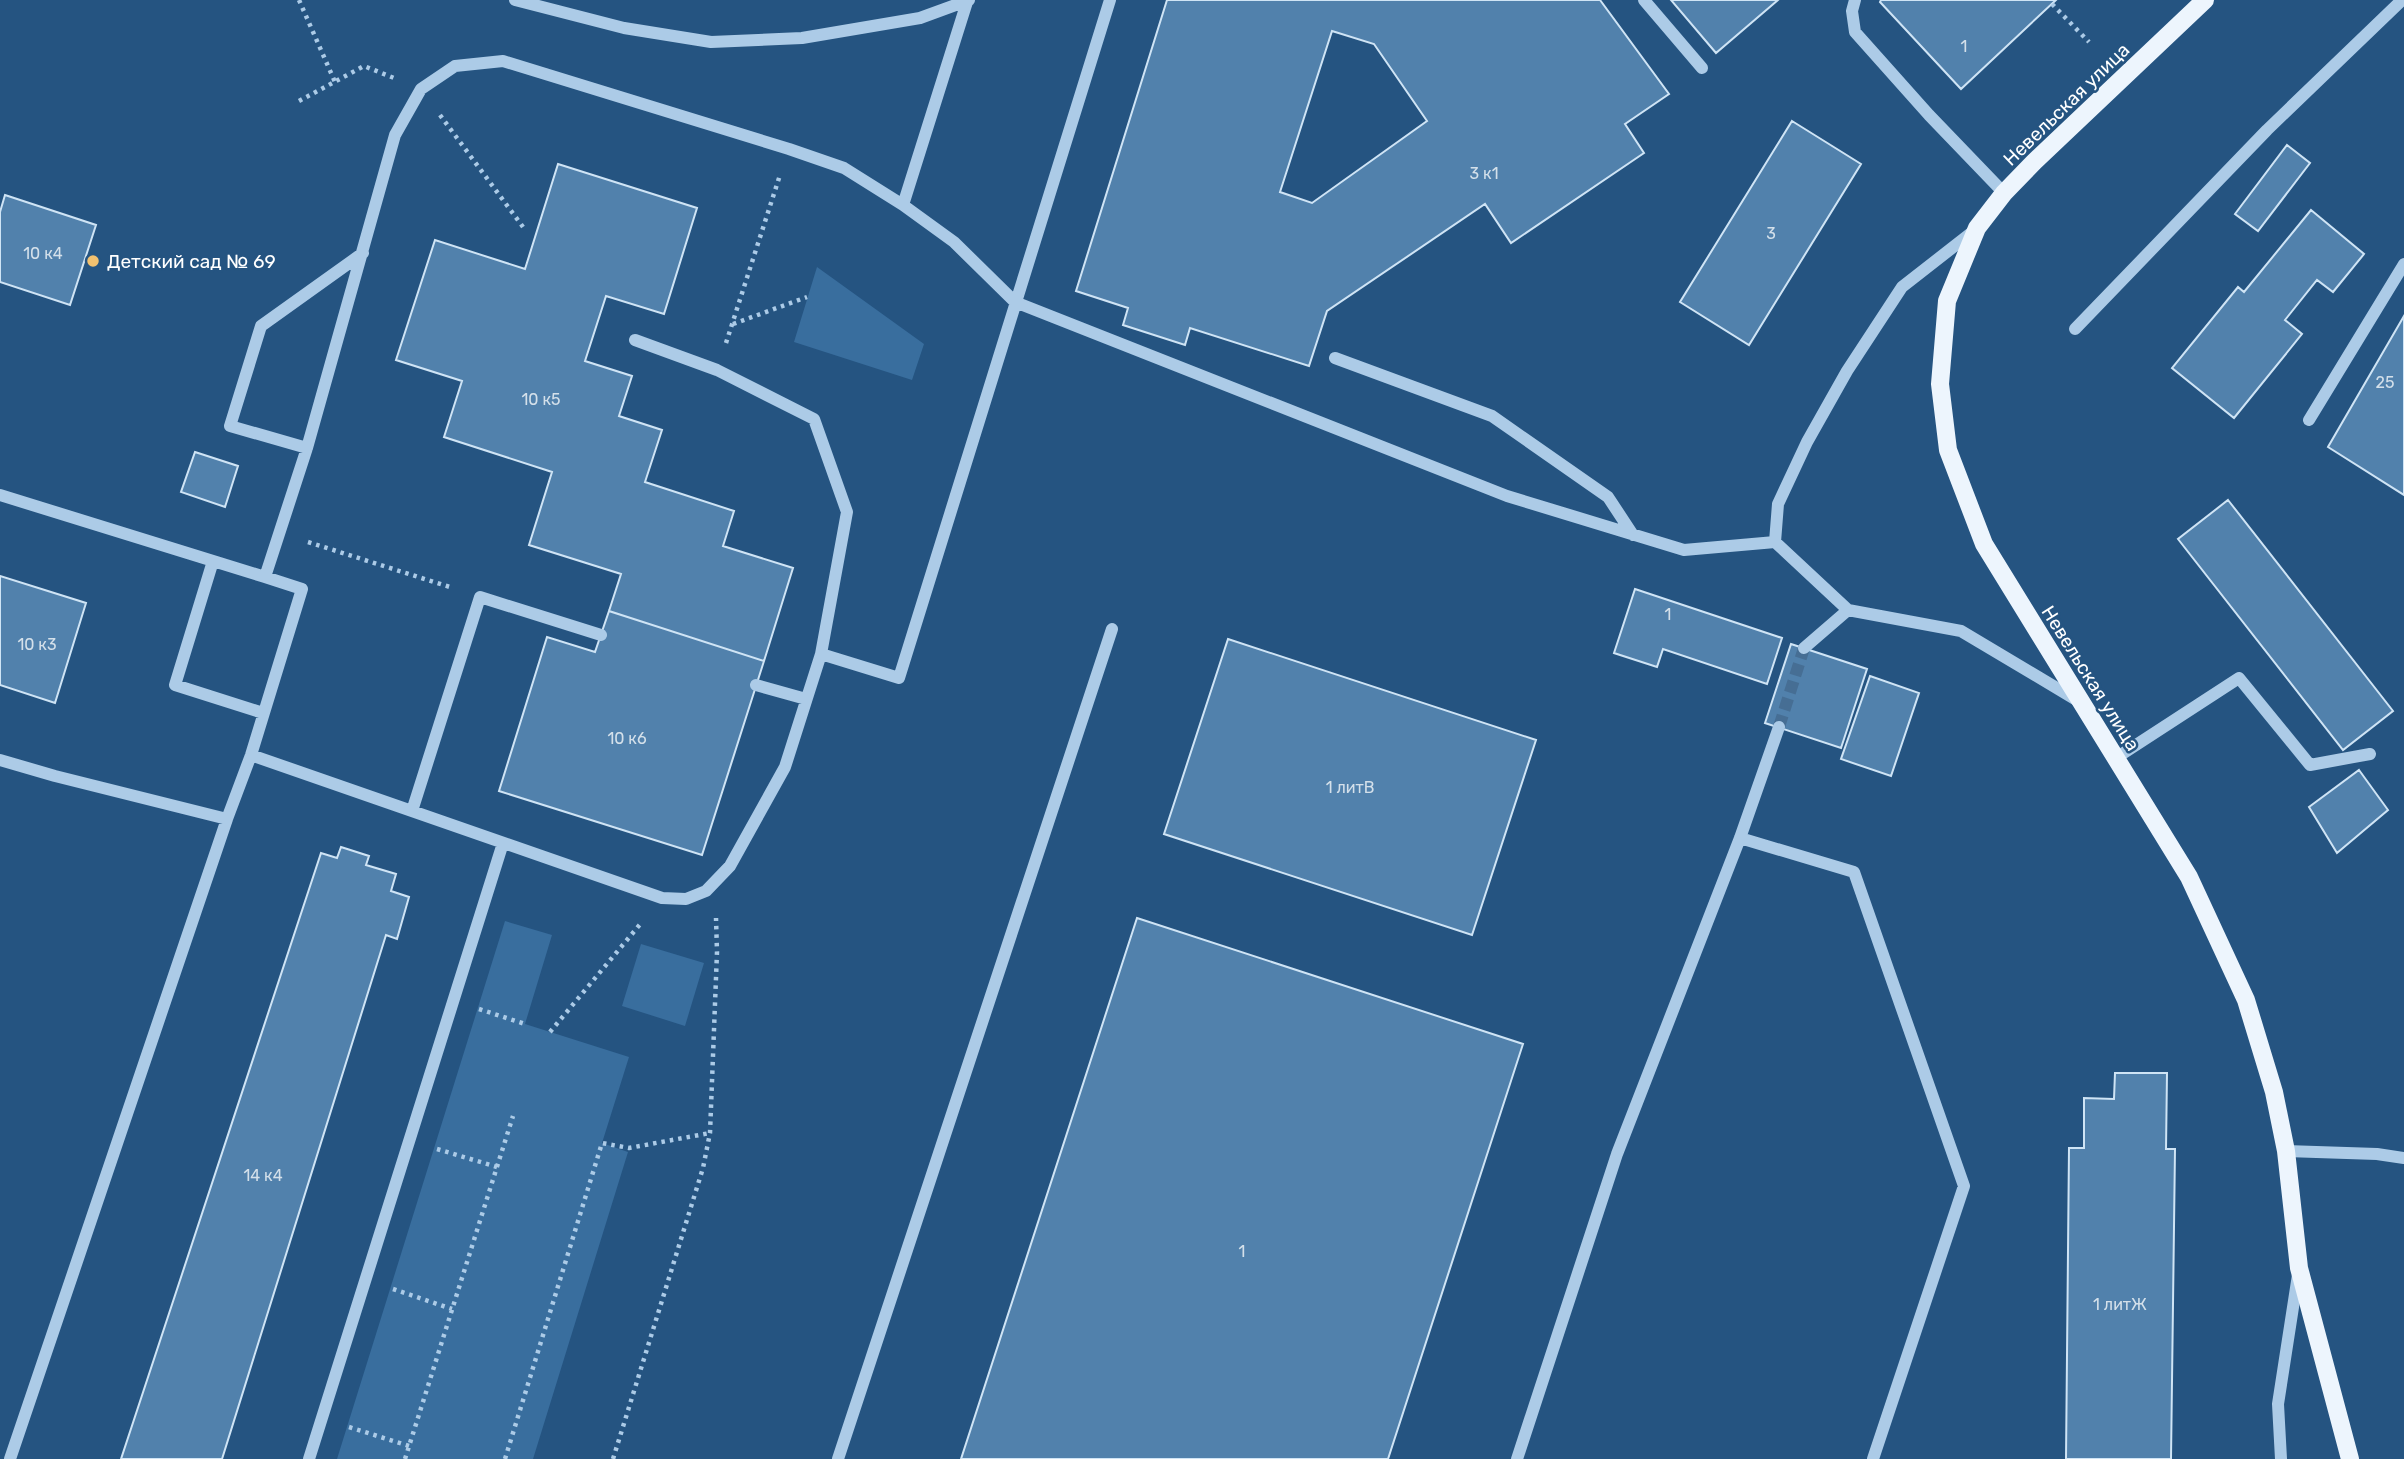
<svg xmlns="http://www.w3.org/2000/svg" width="2404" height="1459" viewBox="0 0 2404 1459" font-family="Rubik,sans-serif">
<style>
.green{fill:#396e9e}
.building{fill:#5181ac;stroke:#cfe4f5;stroke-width:2;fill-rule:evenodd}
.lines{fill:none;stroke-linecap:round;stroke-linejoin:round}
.minor-tunnel{stroke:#466e94;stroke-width:12;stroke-dasharray:12 6;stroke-linecap:butt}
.path{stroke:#accbe7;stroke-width:4.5;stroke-dasharray:3.5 5;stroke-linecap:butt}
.minor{stroke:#accbe7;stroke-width:12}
.major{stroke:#edf5fd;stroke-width:18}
.poi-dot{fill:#f1c170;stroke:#255481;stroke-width:2.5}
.labels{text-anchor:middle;stroke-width:5;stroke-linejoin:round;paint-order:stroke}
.number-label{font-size:16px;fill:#d4e0ea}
.street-label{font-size:19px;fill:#fff;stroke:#255481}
.poi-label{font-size:19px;fill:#fff;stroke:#255481;text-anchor:start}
</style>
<rect width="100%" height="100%" fill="#255481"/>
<path class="green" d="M817,267L924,344L912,380L794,342Z
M505,921L552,935L525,1024L629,1057L602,1143L628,1152L533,1459H337Z
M641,944L704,963L685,1026L622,1006Z"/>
<path class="building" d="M1167,0H1600L1669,94L1625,124L1644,153L1511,243L1485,204L1327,311L1309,366L1190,328L1185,345L1123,325L1128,308L1076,291ZM1332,31L1374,44L1427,121L1312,203L1280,192Z
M1671,0H1778L1716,53Z
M1881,0H2056L1961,89L1880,2Z
M1792,121L1861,164L1749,345L1680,302Z
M2287,145L2310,163L2258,231L2235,214Z
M558,164L697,208L664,314L606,296L585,361L632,376L619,416L662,430L645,482L734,511L723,546L793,568L764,661L609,611L621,574L529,545L552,472L444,437L462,381L396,360L435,240L525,269Z
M5,195L96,225L70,305L0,282V212Z
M2311,210L2364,254L2333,292L2317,280L2285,320L2302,334L2234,418L2172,368L2238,287L2244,292Z
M2404,316V495L2328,447Z
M195,452L238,466L225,507L181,492Z
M2228,500L2393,711L2343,750L2178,539Z
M0,576L86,603L55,703L0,685Z
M1635,589L1782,638L1767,684L1663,649L1657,667L1614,653Z
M609,611L764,661L702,855L499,791L547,637L595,652Z
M1228,639L1536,740L1472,935L1164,834Z
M1791,644L1867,669L1841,748L1765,723Z
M1870,676L1919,693L1891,776L1841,759Z
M2359,770L2388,810L2337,853L2309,807Z
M341,847L369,856L366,865L396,874L391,891L409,897L397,939L386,935L222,1459H121L321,853L337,858Z
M1137,918L1523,1044L1388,1459H961Z
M2115,1073H2167L2166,1149H2175L2171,1459H2066L2069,1148H2084V1098L2114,1099Z"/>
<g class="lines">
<path class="minor-tunnel" d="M1779,727L1804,648"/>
<path class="path" d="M299,0L335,82
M2052,4L2089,42
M299,101L364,66L394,78
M440,115L523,227
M733,324L807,297
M726,343L780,175
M308,542L453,588
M479,1009L525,1024
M550,1032L642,922
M437,1149L497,1167
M393,1289L452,1309
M349,1427L409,1446
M405,1459L513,1116
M505,1459L602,1143L629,1148L710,1133
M613,1459L703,1168L710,1133L717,952L716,918"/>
<path class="minor" d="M515,0L624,28L711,42L802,38L920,18L969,0
M1644,0L1702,68
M1855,0L1852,11L1855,32L1929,115L2004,193
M903,205L967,2
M2075,329L2267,130L2402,0
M1335,358L1492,416L1608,497L1633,535
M2309,420L2404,264
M307,448L230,426L261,326L363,253
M0,495L265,577
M1775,542L1778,504L1807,442L1847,371L1902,287L1975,230
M213,561L175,685L263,713
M1804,648L1848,610
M821,654L899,678L1110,0
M756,685L806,699
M251,755L662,898L686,899L706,891L730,866L785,767L821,654L847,512L814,419L717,370L635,340
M2116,758L2239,678L2310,765L2370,754
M0,760L55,776L227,819
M412,811L480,597L601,635
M1740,838L1854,872L1964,1186L1873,1459
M2286,1151L2377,1154L2404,1158
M10,1459L227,819L251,755L302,589L265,577L307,448L395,135L421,89L455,66L503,61L789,149L844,168L903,205L954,242L1015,302L1507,496L1684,550L1775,542L1848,610L1961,631L2080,702
M309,1459L503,843
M838,1459L1112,629
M1517,1459L1617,1154L1740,838L1779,727
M2281,1459L2278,1404L2298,1275"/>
<path class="major" d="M2205,0L2034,162L2004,193L1977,228L1947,301L1940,384L1948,450L1984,544L2189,877L2246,1000L2274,1092L2286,1151L2299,1268L2350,1459"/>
</g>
<circle class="poi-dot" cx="93" cy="261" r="7"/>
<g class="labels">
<g class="number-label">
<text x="1964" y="52">1</text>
<text x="1484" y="179">3 к1</text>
<text x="1771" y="239">3</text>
<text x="43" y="259">10 к4</text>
<text x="2385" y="388">25</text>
<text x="541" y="405">10 к5</text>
<text x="1668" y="620">1</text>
<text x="37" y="650">10 к3</text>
<text x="627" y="744">10 к6</text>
<text x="1350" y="793">1 литВ</text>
<text x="263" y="1181">14 к4</text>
<text x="1242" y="1257">1</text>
<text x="2120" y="1310">1 литЖ</text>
</g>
<g class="street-label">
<text transform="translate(2066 104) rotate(-44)" y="7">Невельская улица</text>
<text transform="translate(2091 678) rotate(58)" y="7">Невельская улица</text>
</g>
<g class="poi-label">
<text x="107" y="268">Детский сад № 69</text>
</g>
</g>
</svg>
